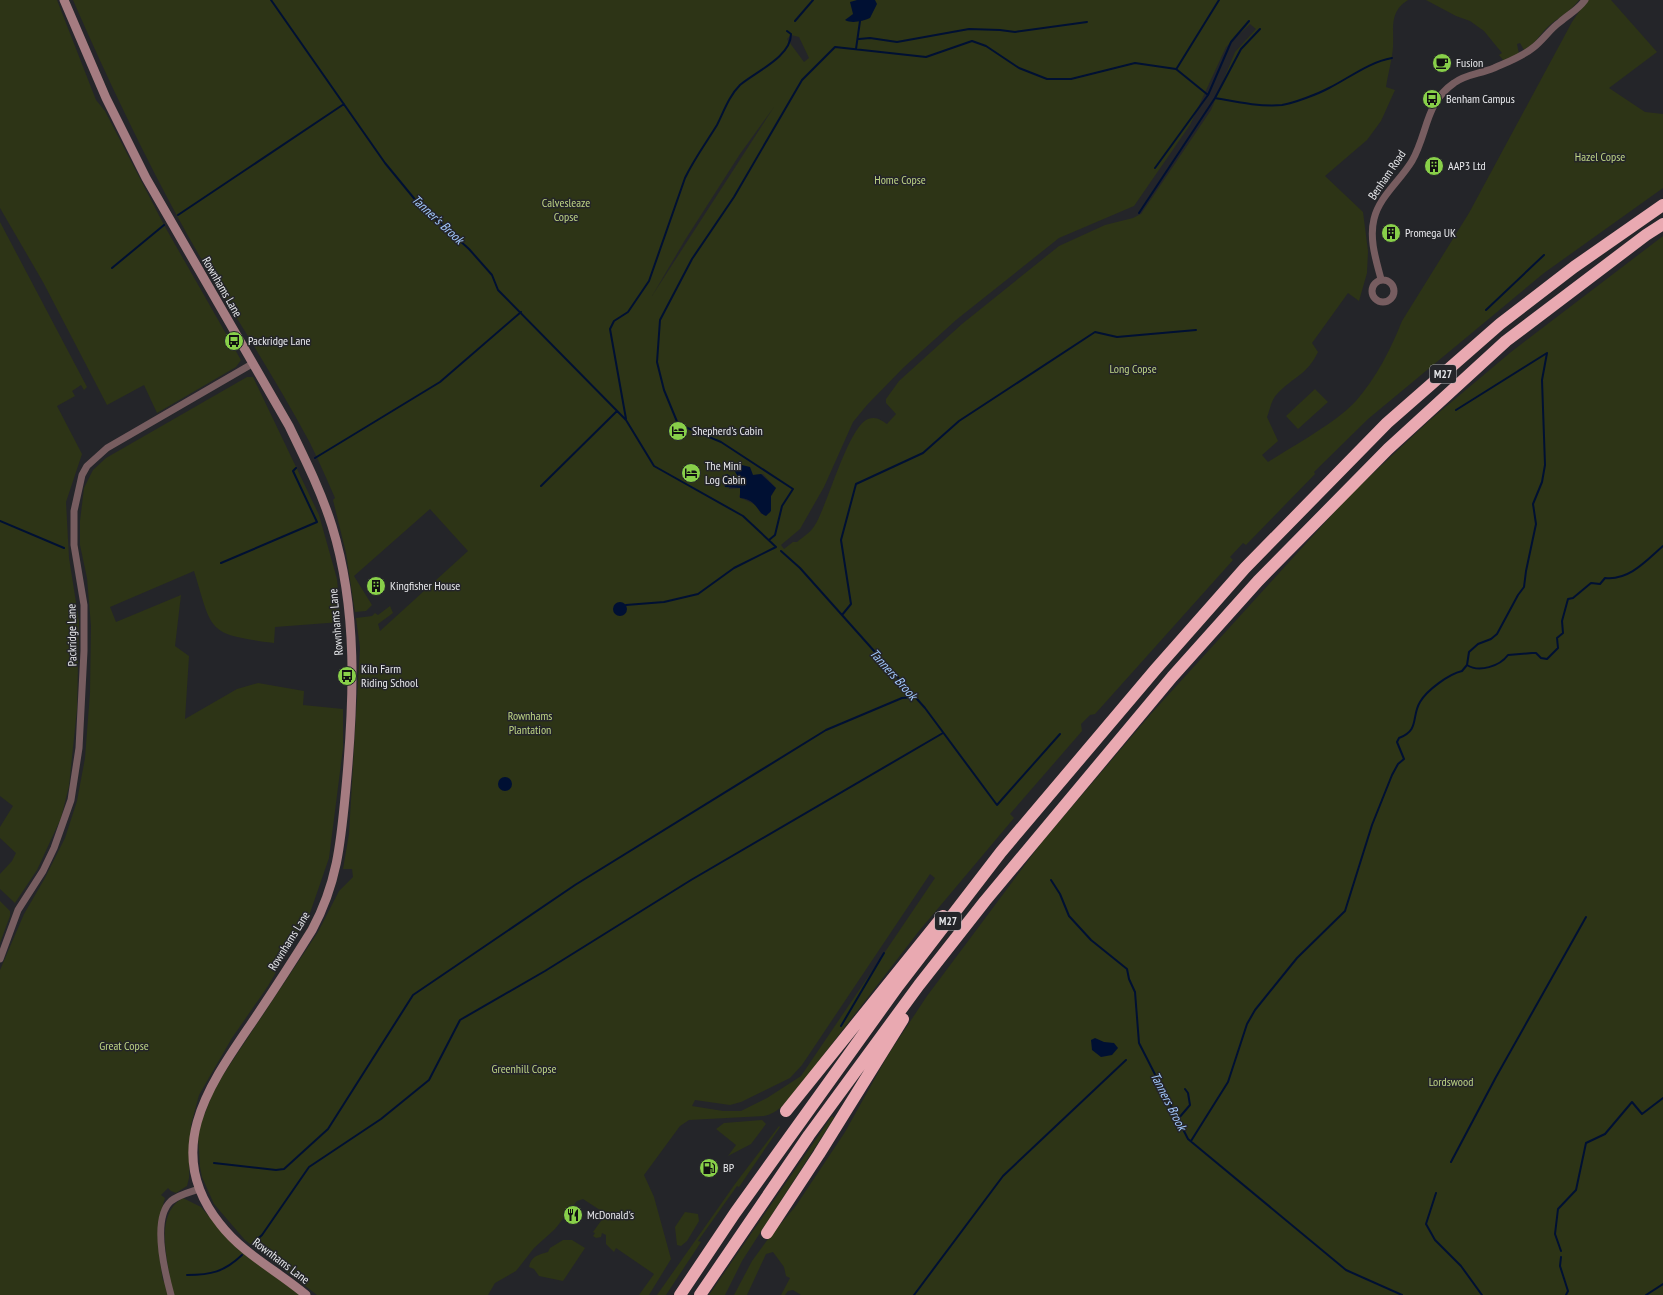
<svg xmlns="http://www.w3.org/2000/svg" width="1663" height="1295" viewBox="0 0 1663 1295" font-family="'PT Sans Narrow',sans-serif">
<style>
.green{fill:#2d3416;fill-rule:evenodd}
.water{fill:#001033}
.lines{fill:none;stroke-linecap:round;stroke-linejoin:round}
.stream{stroke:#001033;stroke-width:2}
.street{stroke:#775d60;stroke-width:7}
.secondary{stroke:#a57c81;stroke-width:9}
.highway{stroke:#e9a9b1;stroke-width:12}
.labels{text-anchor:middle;stroke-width:3;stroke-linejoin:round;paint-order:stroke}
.shield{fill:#242529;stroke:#acaeb1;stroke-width:1}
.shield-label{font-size:11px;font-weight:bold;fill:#e7e8eb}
.poi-label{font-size:12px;fill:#e7e8eb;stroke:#242529;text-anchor:start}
.park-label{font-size:12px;fill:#bdd384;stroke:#242529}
.street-label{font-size:12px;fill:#e7e8eb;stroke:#242529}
.water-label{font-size:13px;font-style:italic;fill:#a2c8fc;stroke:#242529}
</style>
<rect width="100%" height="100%" fill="#242529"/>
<path class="green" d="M0,0H57L96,100L105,111L164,225L241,360L236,367L157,413L144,385L107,405L43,282L0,208Z
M73,0H1408C1389,12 1394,27 1393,47C1392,60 1388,74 1386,87L1395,90L1381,121L1367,140L1325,176L1363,212L1368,251L1367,273L1359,301L1348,293L1312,343L1318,352C1307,375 1293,377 1277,394C1271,400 1270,410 1267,417L1278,441L1262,455L1268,462C1293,446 1337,422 1356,401C1376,378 1391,349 1402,321L1469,213L1572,22L1587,0H1611L1657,52L1609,88L1645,112L1663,114V188L1544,273L1368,419L1314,472L1315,474L1246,545L1243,543L1230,557L1233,560L1095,714L1090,715L1081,724L1082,731L1010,814L1014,818L919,931L794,1093C786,1102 777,1114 764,1116L689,1120L680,1126L644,1175L654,1197L671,1259L649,1295H639L654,1274L616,1248L614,1252L606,1244V1235L602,1233L601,1237L596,1238L593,1236L595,1233L593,1232L606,1214L583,1199L577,1201L555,1229L534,1248L516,1271L495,1283L488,1295H317L245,1240L214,1204L202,1177L200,1167L198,1136L201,1123L213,1093L223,1075L318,932L339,891L353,877L352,869H343L349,834L360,648L356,618L372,616L375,613L378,615L390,606L393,613L378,624L380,631L468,551L430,509L354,576L372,605L366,611L355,612L346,553L333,500L335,498C327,480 319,461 310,443C272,372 227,305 187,234C145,158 108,80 73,0ZM1250,24L1256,29L1235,52L1211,110L1141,214L1133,218L1105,225L1059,246L962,324L899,381L886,399V403L896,414L887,424C881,420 876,416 868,419C848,427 828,504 815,525C811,532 803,537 797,542H793L784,549L781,545L800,529L824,487L853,422L867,405L903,368L956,320L1059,238L1134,206L1190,125L1226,47ZM791,35L799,37L809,58L804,62L787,39ZM774,107L652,296L685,240L740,154ZM750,470L753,475L763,474L776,488L771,496L770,513L761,514L756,505L739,497L741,490L740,488L729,489L727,474L736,480L738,477L737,474ZM930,874L935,878L801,1076L767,1098L741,1111H723L692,1106L695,1100L730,1105L741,1102L790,1078L802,1065Z
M1426,0H1579C1571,11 1561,16 1551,24C1541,32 1535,45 1524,50L1520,43L1517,44L1519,54L1504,61L1499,55L1502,53L1484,31L1470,21L1456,16Z
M0,222L87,387L84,390L81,385L72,391L75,396L57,406L82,454L66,502L69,558L79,621L77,709L69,786L61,818L37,870L15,903L0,889V874L12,861L16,853L0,838V827L13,806L0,796Z
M1663,236V1295H801L793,1290L788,1291L785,1295H781L790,1278L786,1276L784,1267L773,1252L766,1254L747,1295H734L752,1261L768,1239L795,1207L845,1132L888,1055L927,996L1042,842L1150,715L1350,495L1430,420L1511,352Z
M247,377H253L319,515L337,579L341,622L275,627L274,643C206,634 213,632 194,571L110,607L116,622L181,595L175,646L189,656L185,719L237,689L258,683L304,691L303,705L343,709V748L329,858L310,913L268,986L232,1038L199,1095L191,1125L189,1178L187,1186L176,1193L171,1191L168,1188L161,1195L165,1198C155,1230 158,1249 163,1281L170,1278C166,1253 156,1213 183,1198L201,1207L225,1235L301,1295H0V970L24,914L45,878L65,838L77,801L85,758L90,693L91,626L87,578L80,545V521L84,488L93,470L106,458Z
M1315,389L1328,402L1298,429L1286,416Z
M0,901L10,911V916L0,943Z
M832,1116L834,1118L742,1261L725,1295H709Z
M762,1120L766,1124L751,1144L728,1156L736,1145L716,1129L724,1123Z
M779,1126L780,1127L739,1187L737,1186L698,1241L701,1242L666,1295H657L735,1184Z
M685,1212L698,1214L699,1221L687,1241L681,1246L677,1245L675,1227Z
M563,1240H572L585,1248L563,1281L539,1276L534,1269L529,1267C531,1256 538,1255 548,1252L550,1248Z"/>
<path class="water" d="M857,0H875L877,4L870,18C863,21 852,24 845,20L853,14L850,2Z
M738,464L750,467L753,475L761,474L776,488L771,496V511L766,516C757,513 757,499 740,498V488L725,487L722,476L727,474L736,480L738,477L733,468Z
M613 609a7 7 0 1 1 14 0a7 7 0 1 1-14 0Z
M498 784a7 7 0 1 1 14 0a7 7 0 1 1-14 0Z
M1095,1038L1104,1042L1114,1043L1118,1048L1112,1055L1101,1057L1092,1050L1091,1040Z"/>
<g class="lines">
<path class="stream" d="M271,0L385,163L417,202L469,249L492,275L498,290L626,420L654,466L743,516L776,547L734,568L698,594L664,602L626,605
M795,21L813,0
M859,39L870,38L897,42L969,29L1000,30L1015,32L1087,22
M856,49L860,21
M1177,68L1219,0
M1215,98C1237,102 1261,107 1282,105C1294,103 1318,94 1329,88C1349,78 1369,62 1392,58
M1155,168L1208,95L1231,42L1249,21
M1139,213L1215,98L1241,49L1260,29
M178,215L344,104
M112,268L164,225
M1486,310L1544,255
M626,419L610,329L614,321L628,312L649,281L685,178C694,159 706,143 717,125C724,111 729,96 740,85C755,72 791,57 791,34L787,31
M315,458L440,382L521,312
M541,486L617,411
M0,521L64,548
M769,540L775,535L782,506L793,489L721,442L678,424L664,390L657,362L660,320L692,259L734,197L802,80L835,47L926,57L972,41L986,46L1019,68L1047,79H1071L1135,63L1176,69L1208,95
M781,551L800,568L925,708L997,805L1060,734
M221,563L317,522L293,471L296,468
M842,615L851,604L841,540L856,484L923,453L959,421L1095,332L1117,337L1196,330
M1467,665C1479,673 1500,666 1508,655L1532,653H1536L1541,658L1547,659L1558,648L1557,638L1563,633L1562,621L1568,599L1573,598L1591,583L1600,584L1605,578C1629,581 1647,560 1663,546
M1051,880L1060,894L1069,916L1091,940L1127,969L1129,979L1135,992L1139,1043L1188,1139L1346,1270L1402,1295
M841,1026L884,953
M1178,1119L1190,1105L1188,1093L1185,1089
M1191,1141L1228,1082L1247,1024L1255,1010L1297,958L1345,911L1372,825L1392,775L1398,764L1404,759L1397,742L1399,738C1420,730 1411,717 1420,702C1427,690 1449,674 1462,671L1467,665L1469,652L1478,644L1491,639L1497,634L1518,595L1524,587L1526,571L1536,524L1533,504L1542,482L1545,465L1542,380L1547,353L1456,410
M1451,1162L1496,1077L1586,917
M214,1163L276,1170L284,1169L328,1129L413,995L575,885L826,730L902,698L915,697
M1436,1193L1426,1224L1435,1240L1461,1266L1482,1295
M253,1243L262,1235L309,1167L381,1119L429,1080L460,1020L545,971L691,880L943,733
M1561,1251L1555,1234L1558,1209L1576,1190L1586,1143L1605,1134L1632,1102L1642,1114L1663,1098
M1561,1257L1560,1266L1568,1291L1566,1295
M187,1275C211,1275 224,1272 242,1255
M914,1295L1003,1176L1126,1060
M1646,1295L1663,1284"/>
<path class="street" d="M1381,279C1376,260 1369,239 1374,219C1379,197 1400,181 1412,161C1428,133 1425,103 1454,83C1466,74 1480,74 1494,68C1507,62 1522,57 1534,47C1543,40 1550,29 1560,22C1569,14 1578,10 1585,0
M1372 291a11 11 0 1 1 22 0a11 11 0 1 1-22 0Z
M0,959L18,910L43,871L54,848L71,800L79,748L84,651V605L74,545V511L82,475L87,466L107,448L252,364
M171,1295C165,1273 151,1219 171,1201C178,1195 190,1192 199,1189"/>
<path class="secondary" d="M64,0L106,98L146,178L289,426C305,459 321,491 332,526C358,610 354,700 346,787C341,840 338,882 312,930C292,962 272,993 251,1024C208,1087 162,1152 220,1224C243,1254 278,1271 306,1295"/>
<path class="highway" d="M786,1111L943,916
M767,1233L819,1154L903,1019
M680,1295L735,1213L898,986L1001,852L1155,670L1245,568L1387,423L1500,324L1574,267L1663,205
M700,1295L809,1135L919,985L985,901L1172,677L1258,581L1388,449L1506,341L1646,235L1663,224"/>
</g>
<defs>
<g id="cafe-disc" transform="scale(1)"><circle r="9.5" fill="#88cf49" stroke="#242529"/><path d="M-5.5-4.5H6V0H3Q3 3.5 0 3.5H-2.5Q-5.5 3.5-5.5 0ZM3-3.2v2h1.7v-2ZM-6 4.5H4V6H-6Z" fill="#111"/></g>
<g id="bus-disc" transform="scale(1)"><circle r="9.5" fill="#88cf49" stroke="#242529"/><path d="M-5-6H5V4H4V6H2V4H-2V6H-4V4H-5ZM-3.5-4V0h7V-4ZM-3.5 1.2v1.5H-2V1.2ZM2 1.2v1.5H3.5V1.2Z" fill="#111"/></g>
<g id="building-disc" transform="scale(1)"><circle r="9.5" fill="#88cf49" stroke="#242529"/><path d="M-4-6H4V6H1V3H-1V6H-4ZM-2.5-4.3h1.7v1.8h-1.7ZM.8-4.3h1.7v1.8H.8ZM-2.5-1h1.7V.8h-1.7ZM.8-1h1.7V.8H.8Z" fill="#111"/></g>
<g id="hotel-disc" transform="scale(1)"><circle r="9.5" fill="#88cf49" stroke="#242529"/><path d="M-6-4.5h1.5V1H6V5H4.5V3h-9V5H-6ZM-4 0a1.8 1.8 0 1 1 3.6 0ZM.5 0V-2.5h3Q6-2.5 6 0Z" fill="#111"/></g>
<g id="fuel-disc" transform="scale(1)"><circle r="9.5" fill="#88cf49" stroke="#242529"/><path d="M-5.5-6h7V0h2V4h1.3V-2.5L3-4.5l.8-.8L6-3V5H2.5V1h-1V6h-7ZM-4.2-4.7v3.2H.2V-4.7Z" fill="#111"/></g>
<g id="restaurant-disc" transform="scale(1)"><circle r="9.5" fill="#88cf49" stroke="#242529"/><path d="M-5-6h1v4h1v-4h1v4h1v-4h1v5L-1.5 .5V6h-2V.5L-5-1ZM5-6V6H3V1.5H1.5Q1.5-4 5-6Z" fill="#111"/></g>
</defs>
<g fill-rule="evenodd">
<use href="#cafe-disc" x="1442" y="63"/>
<use href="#bus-disc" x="1432" y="99"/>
<use href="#building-disc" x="1434" y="166"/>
<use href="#building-disc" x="1391" y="233"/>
<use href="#bus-disc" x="234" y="341"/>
<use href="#hotel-disc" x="678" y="431"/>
<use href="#hotel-disc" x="691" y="473"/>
<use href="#building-disc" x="376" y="586"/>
<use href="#bus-disc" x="347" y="676"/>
<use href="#fuel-disc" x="709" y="1168"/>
<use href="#restaurant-disc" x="573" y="1215"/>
</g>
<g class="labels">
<g class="shield">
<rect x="1430" y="365" width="26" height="18" rx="3"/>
<rect x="935" y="912" width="26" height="18" rx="3"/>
</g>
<g class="shield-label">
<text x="1443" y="378">M27</text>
<text x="948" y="925">M27</text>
</g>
<g class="poi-label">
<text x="1456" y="67">Fusion</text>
<text x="1446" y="103">Benham Campus</text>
<text x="1448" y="170">AAP3 Ltd</text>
<text x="1405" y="237">Promega UK</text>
<text x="248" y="345">Packridge Lane</text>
<text x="692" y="435">Shepherd's Cabin</text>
<text x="705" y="470">The Mini<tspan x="705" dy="14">Log Cabin</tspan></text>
<text x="390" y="590">Kingfisher House</text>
<text x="361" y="673">Kiln Farm<tspan x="361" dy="14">Riding School</tspan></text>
<text x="723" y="1172">BP</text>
<text x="587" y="1219">McDonald's</text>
</g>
<g class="park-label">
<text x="1600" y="161">Hazel Copse</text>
<text x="900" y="184">Home Copse</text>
<text x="566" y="207">Calvesleaze<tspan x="566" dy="14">Copse</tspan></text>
<text x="1133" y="373">Long Copse</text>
<text x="530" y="720">Rownhams<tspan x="530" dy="14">Plantation</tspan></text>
<text x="124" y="1050">Great Copse</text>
<text x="524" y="1073">Greenhill Copse</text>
<text x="1451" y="1086">Lordswood</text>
</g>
<g class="street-label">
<text transform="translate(1387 175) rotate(-56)" y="4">Benham Road</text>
<text transform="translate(222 287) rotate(60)" y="4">Rownhams Lane</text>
<text transform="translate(336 622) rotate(-95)" y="4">Rownhams Lane</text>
<text transform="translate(72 635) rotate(-91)" y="4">Packridge Lane</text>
<text transform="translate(289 941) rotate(-58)" y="4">Rownhams Lane</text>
<text transform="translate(281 1261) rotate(37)" y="4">Rownhams Lane</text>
</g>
<g class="water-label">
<text transform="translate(438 219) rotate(43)" y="5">Tanner's Brook</text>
<text transform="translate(894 674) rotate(48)" y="5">Tanners Brook</text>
<text transform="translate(1169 1101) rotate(63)" y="5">Tanners Brook</text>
</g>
</g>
</svg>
